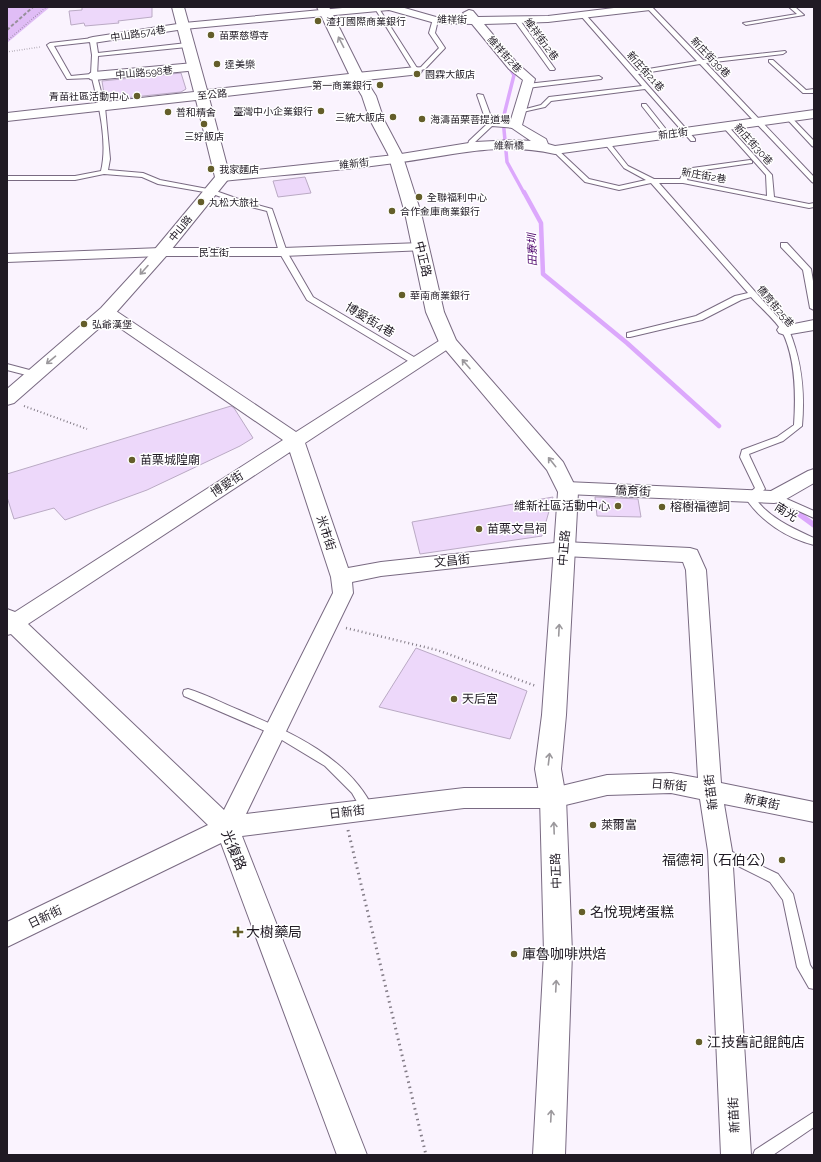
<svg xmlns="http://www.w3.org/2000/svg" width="821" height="1162" viewBox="0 0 821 1162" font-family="Raleway,'Noto Sans TC',sans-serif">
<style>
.green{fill:#e0bdf6}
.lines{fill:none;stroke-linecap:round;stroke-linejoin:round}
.stream-far2{stroke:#dca8fc;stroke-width:3.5}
.stream-far1{stroke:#dca8fc;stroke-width:4.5}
.stream{stroke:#dca8fc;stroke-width:5.5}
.building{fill:#edd8fa;stroke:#baaac4}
.service-casing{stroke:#796a82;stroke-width:2}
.minor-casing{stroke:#796a82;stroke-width:2}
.tertiary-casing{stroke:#796a82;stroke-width:2}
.path-far3{stroke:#837c87;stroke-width:1.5;stroke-dasharray:0.5 2;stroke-linecap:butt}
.path-far2{stroke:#837c87;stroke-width:2;stroke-dasharray:1 2.5;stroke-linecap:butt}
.path-far1{stroke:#837c87;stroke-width:2.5;stroke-dasharray:1 3;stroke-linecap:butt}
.path{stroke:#837c87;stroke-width:3;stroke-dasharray:1.5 4;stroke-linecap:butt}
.service{fill:#fff;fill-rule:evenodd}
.minor{fill:#fff;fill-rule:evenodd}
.tertiary{fill:#fff;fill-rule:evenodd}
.rail{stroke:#97909b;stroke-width:2;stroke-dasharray:3.5 2;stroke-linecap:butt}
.oneway{stroke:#9b989c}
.poi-dot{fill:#645e2a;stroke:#fff;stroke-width:1.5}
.labels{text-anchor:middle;stroke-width:3;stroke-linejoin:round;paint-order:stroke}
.far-street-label{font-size:10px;fill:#201a24;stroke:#fff}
.far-poi-label{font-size:10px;fill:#201a24;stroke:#fff;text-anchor:start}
.far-water-label{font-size:11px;font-style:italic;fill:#4f066d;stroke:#fff}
.street-label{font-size:12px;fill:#201a24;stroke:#fff}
.poi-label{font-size:12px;fill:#201a24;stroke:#fff;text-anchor:start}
.near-street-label{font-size:14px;fill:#201a24;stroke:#fff}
.near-poi-label{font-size:14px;fill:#201a24;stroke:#fff;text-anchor:start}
</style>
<rect width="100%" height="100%" fill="#faf3fe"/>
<path class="green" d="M9,7H50L7,43V9Z"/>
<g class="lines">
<path class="stream-far2" d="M508,65L514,75L503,119L507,162L524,193"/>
<path class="stream-far1" d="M524,192L541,223L543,274L627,343L719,426"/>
<path class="stream" d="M784,503L814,525"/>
</g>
<path class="building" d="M82,7H152V17L118,21L119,23L85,26L84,23L71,25L69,11L82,10Z
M181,73L186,89L181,92L105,100L102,81Z
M305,177L311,193L278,197L273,181Z
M231,406L234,408L253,438L240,446L147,490L65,520L54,508L14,519L7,497V474Z
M553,497L542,536L420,554L412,522Z
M595,497L638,499L641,517L597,516Z
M416,648L527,691L510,739L379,707Z"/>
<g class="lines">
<g class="service-casing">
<path id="service" d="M374,7H378L417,68L421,67L439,48L429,33L433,19L438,20L435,33L445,48L425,69L414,72Z
M646,7H652L703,60L785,51L786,52L783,54L706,63L814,177V183L812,182L700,64L638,74L695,139V141H691L645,89L551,101L545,107L518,113V111L541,105L549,97L642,86L581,16V14H585L636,71L697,61Z
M789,7H795L804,15L746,25L743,23L797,14Z
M515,19H519L555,69L554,70H550L514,20Z
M93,38L96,40L98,53L187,43L190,45L187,47L98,56L97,76L105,107L110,159L108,170L143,173L160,180L213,190L247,202L272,209L287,252L313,297L419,360L420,362L419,364H413L307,300L279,252L267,211L243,205L210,193L158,184L142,177L104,174L75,180H7V176H75L101,171C108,143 99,106 92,78L67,79L47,45L50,43ZM90,42L92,55L91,74L71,76L54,46Z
M769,60H773L806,90L814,89V93H803L769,62Z
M599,76L602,78L601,79L527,88L524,86L527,84Z
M478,94L483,95L493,122L515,124L518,126L515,128L492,126L474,143L473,147L470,149L467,147L469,141L487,124L477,95Z
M642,104H646L669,133V135H665L642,106Z
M786,116H790L814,141V147L812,146L786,118Z
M723,125H727L772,175L774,197L809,204L814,203V207L809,208L683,183H659L789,330C802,362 805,392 802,426L783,441L749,454L750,457L765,489L755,498C769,518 792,528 814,538V545C787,538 760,521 745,497L755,488L740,457L742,450L777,437L794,425C796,395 796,359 782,331C775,320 760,307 751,297L741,300L702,320L630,337H627V333L696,316L735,296L748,293L651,183L619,190L585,182L552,150L557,149L589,179L619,186L646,180L624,168L605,144V142H609L628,166L654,179H680L685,169L750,160L752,161V163L690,172L687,180L767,196L766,175L723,127Z
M781,243H787L811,269L814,287V310L810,308L803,270L781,247Z
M7,364L37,372L38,374L34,377L7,370Z
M771,492L814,511V518L768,497L766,495Z
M188,689C205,694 222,703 239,710C290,732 349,757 374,810L372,814L368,815L364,814L352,793L325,766L272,734L184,696L183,693L184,690Z
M720,846L778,874L793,894L810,965L814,971V989L809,988L797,967L783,900L770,882L716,855L714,851L716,847Z
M814,1112V1127L773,1155H753L755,1150Z"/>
</g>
<g class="minor-casing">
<path id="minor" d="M353,7H401L436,17H467L463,13L469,10L473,11L478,17L548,16L622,7H655L650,10L548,22L484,24L517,63L535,79L522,125L546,139L548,144L555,146L814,110V118L555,154C498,141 451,156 395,163C338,171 280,175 223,181L218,180L216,177L218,174L395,155L475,142L516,140L531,141L509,126L523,80L509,69L472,24L435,23L389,10L184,29L93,43L89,42L87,40L89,38L93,37L184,23Z
M194,63L198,64L200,67L198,70L94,80L90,79L88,76L90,73L94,72Z
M416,67L420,68L422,71L420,74L357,81L353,80L351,77L353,74L357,73Z
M421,243L426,244L428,247L426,250L283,256H161L7,262V254L161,248H283Z
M107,307L113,309L296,432L442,339L448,337L454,339L456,342L454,345L305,443L348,568L381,562L564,542L690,548L697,550L706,570L721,783L814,802V822L724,804L732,851L751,1155H721L708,851L700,799L671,793L607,795L553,808H464L242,836L367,1155H337L221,843L7,947V922L208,825L11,634L7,635V609L15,612L283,440L101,315L99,312L101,309ZM290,452L331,577L333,593L224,810L28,624ZM564,556L683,562L686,570L698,778L671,773L607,775L553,788H464L246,814L353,593L352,582L381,576Z
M814,320V330L785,335L779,333L777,330L779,327Z
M814,469V483L781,502L774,503L566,494L559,493L557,488L559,483L566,482L771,491L808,471Z"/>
</g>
<g class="tertiary-casing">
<path id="tertiary" d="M172,7H184L207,90L349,74L317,7H329L364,77L376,96L384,120L402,154L421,213L444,312L456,340L563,462L578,492L566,715L561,769L566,798L572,953L565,1155H533L544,953L540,798L535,769L542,715L558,492L547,470L439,342L426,312L405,213L388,154L370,120L362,96L353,81L209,98L230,177L167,255L113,316L14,403L7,405V389L101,308L155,249L215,177L196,100L7,121V113L194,92Z"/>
</g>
<path class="path-far3" d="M7,41L46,7
M7,52L40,47"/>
<path class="path-far2" d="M24,406L87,429"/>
<path class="path-far1" d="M346,628L437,650L536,686"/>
<path class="path" d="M348,830L426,1155"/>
<use href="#service" class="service"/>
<use href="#minor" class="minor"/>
<use href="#tertiary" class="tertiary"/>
<path class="rail" d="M7,30L33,7"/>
</g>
<defs><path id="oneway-shaft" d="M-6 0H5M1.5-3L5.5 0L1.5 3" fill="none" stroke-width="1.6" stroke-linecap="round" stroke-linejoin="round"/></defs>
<g class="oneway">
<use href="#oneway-shaft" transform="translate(341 42) rotate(-117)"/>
<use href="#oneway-shaft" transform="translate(144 270) rotate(132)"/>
<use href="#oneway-shaft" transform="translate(51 360) rotate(140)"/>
<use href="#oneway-shaft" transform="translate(466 364) rotate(-131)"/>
<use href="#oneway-shaft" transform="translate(552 462) rotate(-129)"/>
<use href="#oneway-shaft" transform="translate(559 630) rotate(-87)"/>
<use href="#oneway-shaft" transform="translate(549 759) rotate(-83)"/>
<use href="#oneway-shaft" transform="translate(554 828) rotate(-92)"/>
<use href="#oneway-shaft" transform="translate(556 986) rotate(-87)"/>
<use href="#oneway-shaft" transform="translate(551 1116) rotate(-87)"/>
</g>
<g class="poi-dot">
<circle cx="318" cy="21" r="4"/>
<circle cx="211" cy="35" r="4"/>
<circle cx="217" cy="64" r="4"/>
<circle cx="417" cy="74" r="4"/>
<circle cx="380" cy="85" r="4"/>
<circle cx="137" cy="96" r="4"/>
<circle cx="321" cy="111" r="4"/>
<circle cx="168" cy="112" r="4"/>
<circle cx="393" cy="117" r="4"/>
<circle cx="422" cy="119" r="4"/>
<circle cx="204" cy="124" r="4"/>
<circle cx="211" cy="169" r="4"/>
<circle cx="419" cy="197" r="4"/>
<circle cx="201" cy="202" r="4"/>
<circle cx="392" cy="211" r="4"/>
<circle cx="402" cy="295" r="4"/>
<circle cx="84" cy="324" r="4"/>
<circle cx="132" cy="460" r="4"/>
<circle cx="618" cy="506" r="4"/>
<circle cx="662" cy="507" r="4"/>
<circle cx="479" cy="529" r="4"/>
<circle cx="454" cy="699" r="4"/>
<circle cx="593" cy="825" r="4"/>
<circle cx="782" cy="860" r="4"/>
<circle cx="582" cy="912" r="4"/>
<path d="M236 926h4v4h4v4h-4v4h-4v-4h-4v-4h4z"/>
<circle cx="514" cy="954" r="4"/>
<circle cx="699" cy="1042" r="4"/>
</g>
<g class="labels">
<g class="far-street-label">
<text transform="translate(452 19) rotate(1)" y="4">維祥街</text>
<text transform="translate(138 33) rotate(-9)" y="4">中山路574巷</text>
<text transform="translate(542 39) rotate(54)" y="4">維祥街12巷</text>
<text transform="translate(505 54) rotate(48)" y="4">維祥街2巷</text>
<text transform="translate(711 57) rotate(46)" y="4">新庄街39巷</text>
<text transform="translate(646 71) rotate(48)" y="4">新庄街21巷</text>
<text transform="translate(144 72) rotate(-5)" y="4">中山路598巷</text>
<text transform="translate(212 94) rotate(-6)" y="4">至公路</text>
<text transform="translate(673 133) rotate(-8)" y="4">新庄街</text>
<text transform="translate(754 144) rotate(48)" y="4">新庄街30巷</text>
<text transform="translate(509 145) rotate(-1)" y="4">維新橋</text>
<text transform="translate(354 163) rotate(-6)" y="4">維新街</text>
<text transform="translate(704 175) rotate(10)" y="4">新庄街2巷</text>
<text transform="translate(180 228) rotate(-51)" y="4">中山路</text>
<text x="214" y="256">民生街</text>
<text transform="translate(776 306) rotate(50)" y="4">僑育街25巷</text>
</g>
<g class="far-poi-label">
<text x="326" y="25">渣打國際商業銀行</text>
<text x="219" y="39">苗栗慈導寺</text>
<text x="225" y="68">達美樂</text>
<text x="425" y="78">園霖大飯店</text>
<text x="372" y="89" text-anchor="end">第一商業銀行</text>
<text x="129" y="100" text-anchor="end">青苗社區活動中心</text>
<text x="313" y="115" text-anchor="end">臺灣中小企業銀行</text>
<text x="176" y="116">普和精舍</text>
<text x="385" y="121" text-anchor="end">三統大飯店</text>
<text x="430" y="123">海濤苗栗菩提道場</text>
<text x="204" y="140" text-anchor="middle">三好飯店</text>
<text x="219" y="173">我家麵店</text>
<text x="427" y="201">全聯福利中心</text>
<text x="209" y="206">丸松大旅社</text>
<text x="400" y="215">合作金庫商業銀行</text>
<text x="410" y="299">華南商業銀行</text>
<text x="92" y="328">弘爺漢堡</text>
</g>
<g class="far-water-label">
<text transform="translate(532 250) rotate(-92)" y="4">田寮圳</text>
</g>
<g class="street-label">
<text transform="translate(423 259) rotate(77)" y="4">中正路</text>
<text transform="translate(370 320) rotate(31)" y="4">博愛街4巷</text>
<text transform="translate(227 484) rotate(-33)" y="4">博愛街</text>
<text transform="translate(633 491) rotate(3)" y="4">僑育街</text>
<text transform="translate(786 512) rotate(32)" y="4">南光</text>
<text transform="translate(326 533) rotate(72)" y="4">米市街</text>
<text transform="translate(564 548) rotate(-85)" y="4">中正路</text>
<text transform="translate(452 561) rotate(-6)" y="4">文昌街</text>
<text transform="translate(669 785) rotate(5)" y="4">日新街</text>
<text transform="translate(711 792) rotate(-97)" y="4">新苗街</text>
<text transform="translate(762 802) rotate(12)" y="4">新東街</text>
<text transform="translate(347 812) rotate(-7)" y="4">日新街</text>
<text transform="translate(556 871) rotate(-92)" y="4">中正路</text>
<text transform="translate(45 917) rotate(-26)" y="4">日新街</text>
<text transform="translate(734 1115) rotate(-93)" y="4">新苗街</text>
</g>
<g class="poi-label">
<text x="140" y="464">苗栗城隍廟</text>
<text x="610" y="510" text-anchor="end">維新社區活動中心</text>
<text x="670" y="511">榕樹福德詞</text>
<text x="487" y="533">苗栗文昌祠</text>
<text x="462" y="703">天后宮</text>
<text x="601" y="829">萊爾富</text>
</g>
<g class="near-street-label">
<text transform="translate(234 850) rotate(67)" y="5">光復路</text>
</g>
<g class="near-poi-label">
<text x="774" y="865" text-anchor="end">福德祠（石伯公）</text>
<text x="590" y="917">名悅現烤蛋糕</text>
<text x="246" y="937">大樹藥局</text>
<text x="522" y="959">庫魯咖啡烘焙</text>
<text x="707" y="1047">江技舊記餛飩店</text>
</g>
</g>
<rect width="821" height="1162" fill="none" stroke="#201a24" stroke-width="16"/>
</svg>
